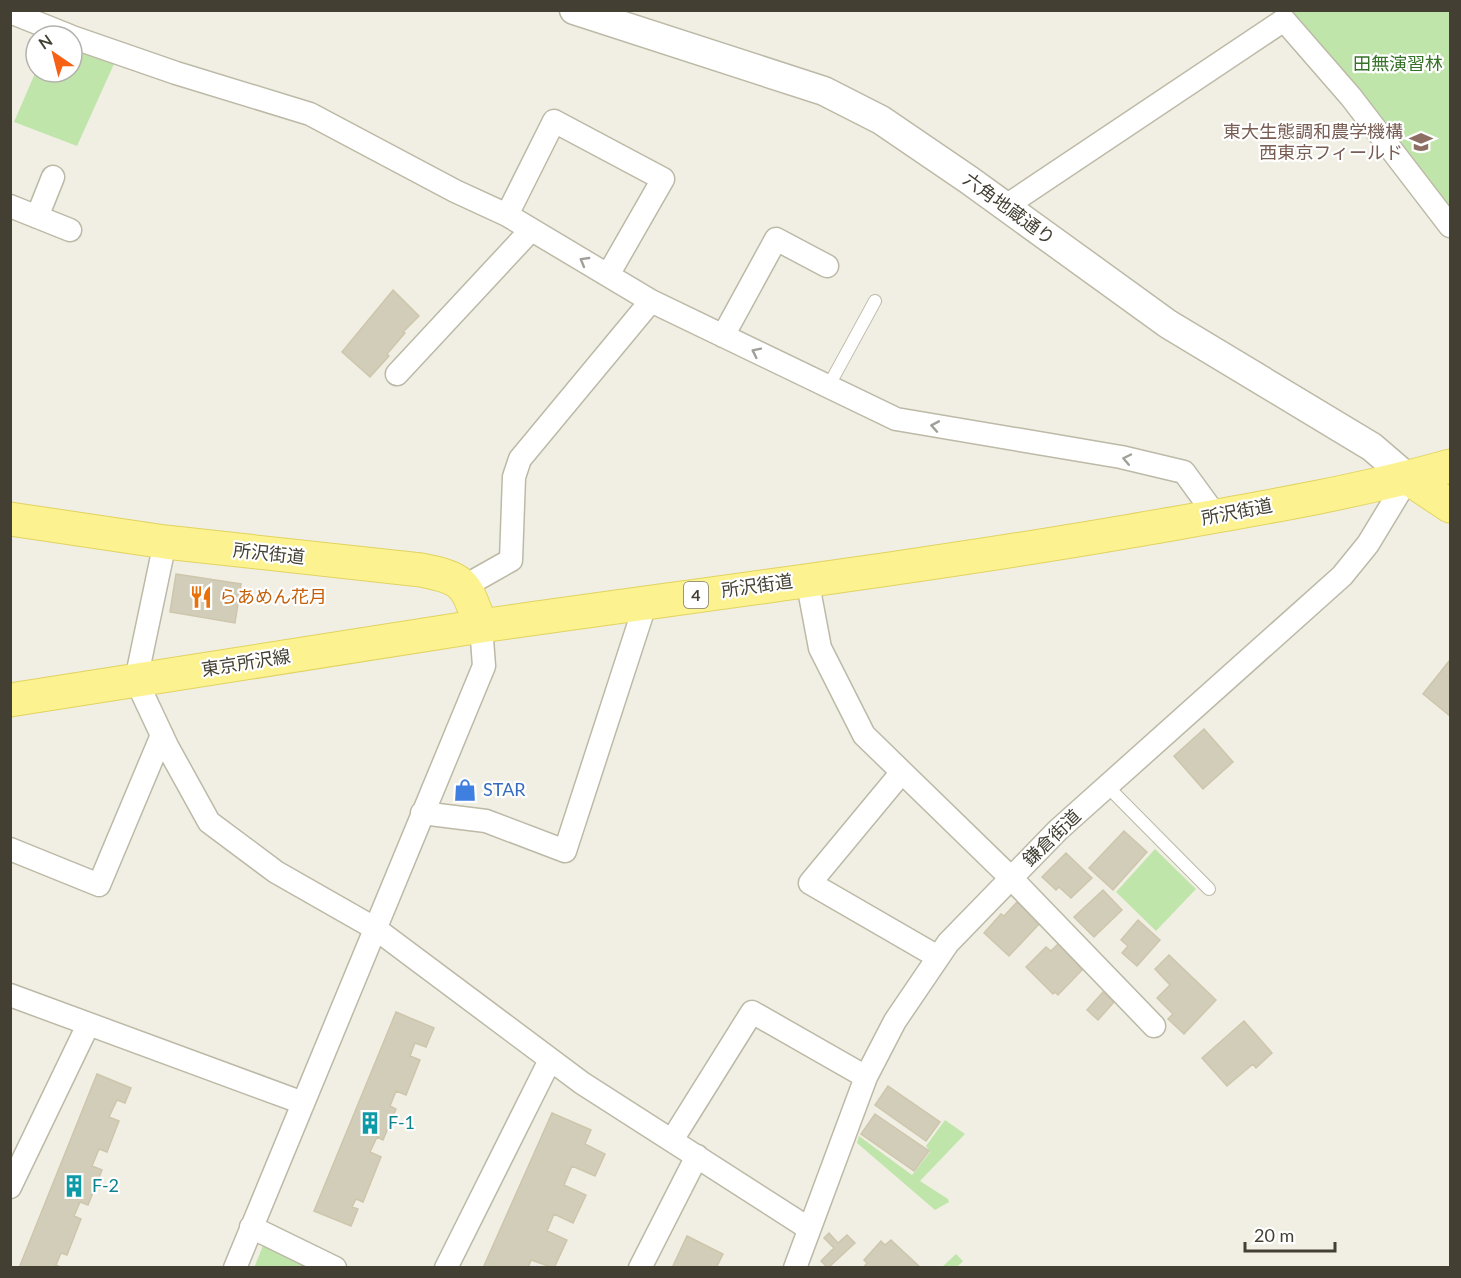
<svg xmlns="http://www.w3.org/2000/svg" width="1461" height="1278" viewBox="0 0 1461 1278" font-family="Lato,'Noto Sans JP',sans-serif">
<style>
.green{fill:#c0e5ab}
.building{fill:#d2cdb8;stroke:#cdc6ac;stroke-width:1.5}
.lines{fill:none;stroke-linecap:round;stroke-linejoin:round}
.service-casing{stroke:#bcb9a6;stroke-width:14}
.minor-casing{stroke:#bcb9a6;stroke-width:25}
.tertiary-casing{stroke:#bcb9a6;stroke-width:31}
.primary-casing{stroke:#e1d361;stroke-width:35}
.service{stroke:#fff;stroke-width:12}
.minor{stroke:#fff;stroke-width:22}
.tertiary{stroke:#fff;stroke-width:28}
.primary{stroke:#fcf290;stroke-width:33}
.oneway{stroke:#a19f99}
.labels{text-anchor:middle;stroke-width:4.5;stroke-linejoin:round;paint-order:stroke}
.shield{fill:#fff;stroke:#7b7970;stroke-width:1.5}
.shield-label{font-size:16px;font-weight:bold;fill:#433f33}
.park-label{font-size:18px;fill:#367228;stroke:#fff}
.education-label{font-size:18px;fill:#785e54;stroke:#fff;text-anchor:end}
.street-label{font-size:18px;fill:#433f33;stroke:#fff}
.food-label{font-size:18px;fill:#c56008;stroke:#fff;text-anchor:start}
.shop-label{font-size:18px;fill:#366cbe;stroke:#fff;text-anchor:start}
.culture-label{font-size:18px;fill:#0d838f;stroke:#fff;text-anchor:start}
</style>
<rect width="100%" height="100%" fill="#f1efe3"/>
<path class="green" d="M1283,11H1450V219Z
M72,48L114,64L77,146L14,122L36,71L72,72Z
M1155,849L1196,889L1156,931L1116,892Z
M945,1120L965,1134L920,1181L948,1199L949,1202L935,1210L857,1143L859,1136L912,1175L930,1152L926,1146Z
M264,1243L313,1268H254Z
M956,1254L963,1261L957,1267H942Z"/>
<path class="building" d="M393,290L419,316L403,332L405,333L387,354L389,356L370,377L342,352Z
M176,574L241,584L235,623L170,612Z
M1450,660V716L1423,694Z
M1204,729L1233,762L1203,789L1174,756Z
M1124,831L1147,852L1113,890L1089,868Z
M1066,853L1092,878L1071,898L1059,887L1056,890L1042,877Z
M1103,890L1122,910L1094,937L1074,917Z
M1017,902L1040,923L1009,956L984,933L1001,914L1004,916Z
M1138,920L1160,940L1137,966L1122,953L1128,946L1121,940Z
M1059,943L1081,964L1079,966L1082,970L1058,995L1055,992L1053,994L1026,967L1046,947L1051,951Z
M1169,955L1216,1000L1184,1034L1168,1019L1173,1014L1157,998L1170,985L1155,969Z
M1103,992L1114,1002L1098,1020L1087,1010Z
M396,1012L434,1028L426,1047L415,1043L410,1056L420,1060L406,1095L396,1091L390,1106L396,1109L383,1140L377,1137L370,1152L381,1157L363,1202L356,1199L352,1207L358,1209L351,1226L314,1211Z
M1244,1021L1272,1053L1256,1068L1253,1064L1227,1086L1202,1058Z
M97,1074L131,1088L125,1103L117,1100L109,1117L119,1121L107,1152L99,1149L92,1166L102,1170L88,1205L80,1202L74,1216L81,1219L67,1255L61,1253L56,1265L63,1268H19Z
M888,1086L940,1122L926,1141L875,1105Z
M552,1113L591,1130L585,1144L605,1154L595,1176L572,1166L564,1185L586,1195L573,1223L554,1214L547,1231L567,1240L554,1268L531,1260L528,1268H483Z
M875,1114L929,1151L914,1171L861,1134Z
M829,1233L838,1243L847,1235L855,1243L828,1268L821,1261L834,1248L824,1238Z
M687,1236L723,1254L716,1268H672Z
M891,1240L921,1268H863L867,1263L864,1260L881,1241L885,1245Z"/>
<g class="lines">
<g class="service-casing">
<path id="service" d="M828,387L875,301
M1107,786L1209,889"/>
</g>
<g class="minor-casing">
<path id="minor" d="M10,12L70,36
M72,37L176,73L310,114L455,191L507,215L651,301L896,419L1121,457L1184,472L1216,516
M10,206L70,230
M1006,206L1284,20L1351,97L1450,226
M507,215L554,121L663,179L608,275
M37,217L53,177
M723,336L776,239L827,266
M397,374L531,230
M165,542L136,680L167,746L209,822L276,872L376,929L582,1083L808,1228
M807,579L820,648L864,735L1011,878L1154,1026
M465,586L511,560L514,477L520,459L651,301
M902,772L810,883L938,957
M422,813L486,821L565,851L646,602
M10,849L99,885L162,735
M10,995L303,1103
M672,1140L752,1012L866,1077
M10,1187L88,1025
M251,1227L335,1268
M235,1268L484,666L481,626
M446,1268L550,1060
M640,1268L697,1156
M795,1268L866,1077L895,1021L948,943L1058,830L1342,576L1368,544L1408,478"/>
</g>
<g class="tertiary-casing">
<path id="tertiary" d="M574,10L824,91L881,120L969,180L1168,324L1372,447L1408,478"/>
</g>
<g class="primary-casing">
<path id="primary" d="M1408,478L1450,506
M10,519L165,542L421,570C468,579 465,585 481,626C698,595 916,568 1131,531C1238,512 1347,495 1450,466
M10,700L481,626"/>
</g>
<use href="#service" class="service"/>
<use href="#minor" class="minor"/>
<use href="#tertiary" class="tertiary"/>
<use href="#primary" class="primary"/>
</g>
<defs><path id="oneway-chevron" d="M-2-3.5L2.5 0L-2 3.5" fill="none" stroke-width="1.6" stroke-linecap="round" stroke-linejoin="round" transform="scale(1.5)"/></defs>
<g class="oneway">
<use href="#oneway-chevron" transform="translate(584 261) rotate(-150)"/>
<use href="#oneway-chevron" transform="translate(756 352) rotate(-154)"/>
<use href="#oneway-chevron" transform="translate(935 426) rotate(-170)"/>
<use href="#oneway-chevron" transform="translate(1127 459) rotate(-168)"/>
</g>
<defs>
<g id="university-bare" transform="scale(1.8)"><path d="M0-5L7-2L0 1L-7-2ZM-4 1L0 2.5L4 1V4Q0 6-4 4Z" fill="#8d6e63" stroke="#fff" stroke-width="2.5" paint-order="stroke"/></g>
<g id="restaurant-bare" transform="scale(1.8)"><path d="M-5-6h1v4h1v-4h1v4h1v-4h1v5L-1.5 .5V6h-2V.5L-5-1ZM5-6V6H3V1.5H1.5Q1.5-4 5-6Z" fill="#e8710a" stroke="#fff" stroke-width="2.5" paint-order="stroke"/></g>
<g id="shop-bare" transform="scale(1.8)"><path d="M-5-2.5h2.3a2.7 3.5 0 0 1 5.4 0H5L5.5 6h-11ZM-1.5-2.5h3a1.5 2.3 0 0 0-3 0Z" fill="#3f7fe0" stroke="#fff" stroke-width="2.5" paint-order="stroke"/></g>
<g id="building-bare" transform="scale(1.8)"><path d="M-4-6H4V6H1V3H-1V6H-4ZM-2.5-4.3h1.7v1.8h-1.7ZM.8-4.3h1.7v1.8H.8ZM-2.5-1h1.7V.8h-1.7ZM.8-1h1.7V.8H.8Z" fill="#0f9aa8" stroke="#fff" stroke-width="2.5" paint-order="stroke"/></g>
</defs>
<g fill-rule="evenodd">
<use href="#university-bare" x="1421" y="142"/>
<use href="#restaurant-bare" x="201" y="597"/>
<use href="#shop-bare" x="465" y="790"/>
<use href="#building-bare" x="370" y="1123"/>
<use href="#building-bare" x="74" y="1186"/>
</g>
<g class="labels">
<rect class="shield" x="684" y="582" width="24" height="26" rx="4.5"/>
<g class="shield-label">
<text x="696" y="601">4</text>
</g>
<g class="park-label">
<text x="1398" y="70">田無演習林</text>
</g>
<g class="education-label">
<text x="1403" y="138">東大生態調和農学機構<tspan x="1403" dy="21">西東京フィールド</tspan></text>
</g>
<g class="street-label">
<text transform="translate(1009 209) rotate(36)" y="6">六角地蔵通り</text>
<text transform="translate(1237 512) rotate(-11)" y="6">所沢街道</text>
<text transform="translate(269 554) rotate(6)" y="6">所沢街道</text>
<text transform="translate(757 586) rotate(-8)" y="6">所沢街道</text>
<text transform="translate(246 663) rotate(-9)" y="6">東京所沢線</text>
<text transform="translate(1052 838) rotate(-44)" y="6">鎌倉街道</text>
</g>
<g class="food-label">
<text x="219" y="603">らあめん花月</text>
</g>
<g class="shop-label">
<text x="483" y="796">STAR</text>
</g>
<g class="culture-label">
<text x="388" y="1129">F-1</text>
<text x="92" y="1192">F-2</text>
</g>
</g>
<rect width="1461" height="1278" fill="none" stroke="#433f33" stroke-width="24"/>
<g transform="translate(54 54) rotate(325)"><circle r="28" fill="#ffffff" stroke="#b4b2ad" stroke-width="1.5"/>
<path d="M0-4.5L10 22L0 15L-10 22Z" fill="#f66115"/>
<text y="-9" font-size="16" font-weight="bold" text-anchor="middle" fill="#433f33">N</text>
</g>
<path d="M1245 1242v9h90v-9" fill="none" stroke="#433f33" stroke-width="3"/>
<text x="1254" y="1242" font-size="18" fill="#433f33" stroke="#ffffff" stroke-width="4.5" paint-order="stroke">20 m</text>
</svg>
